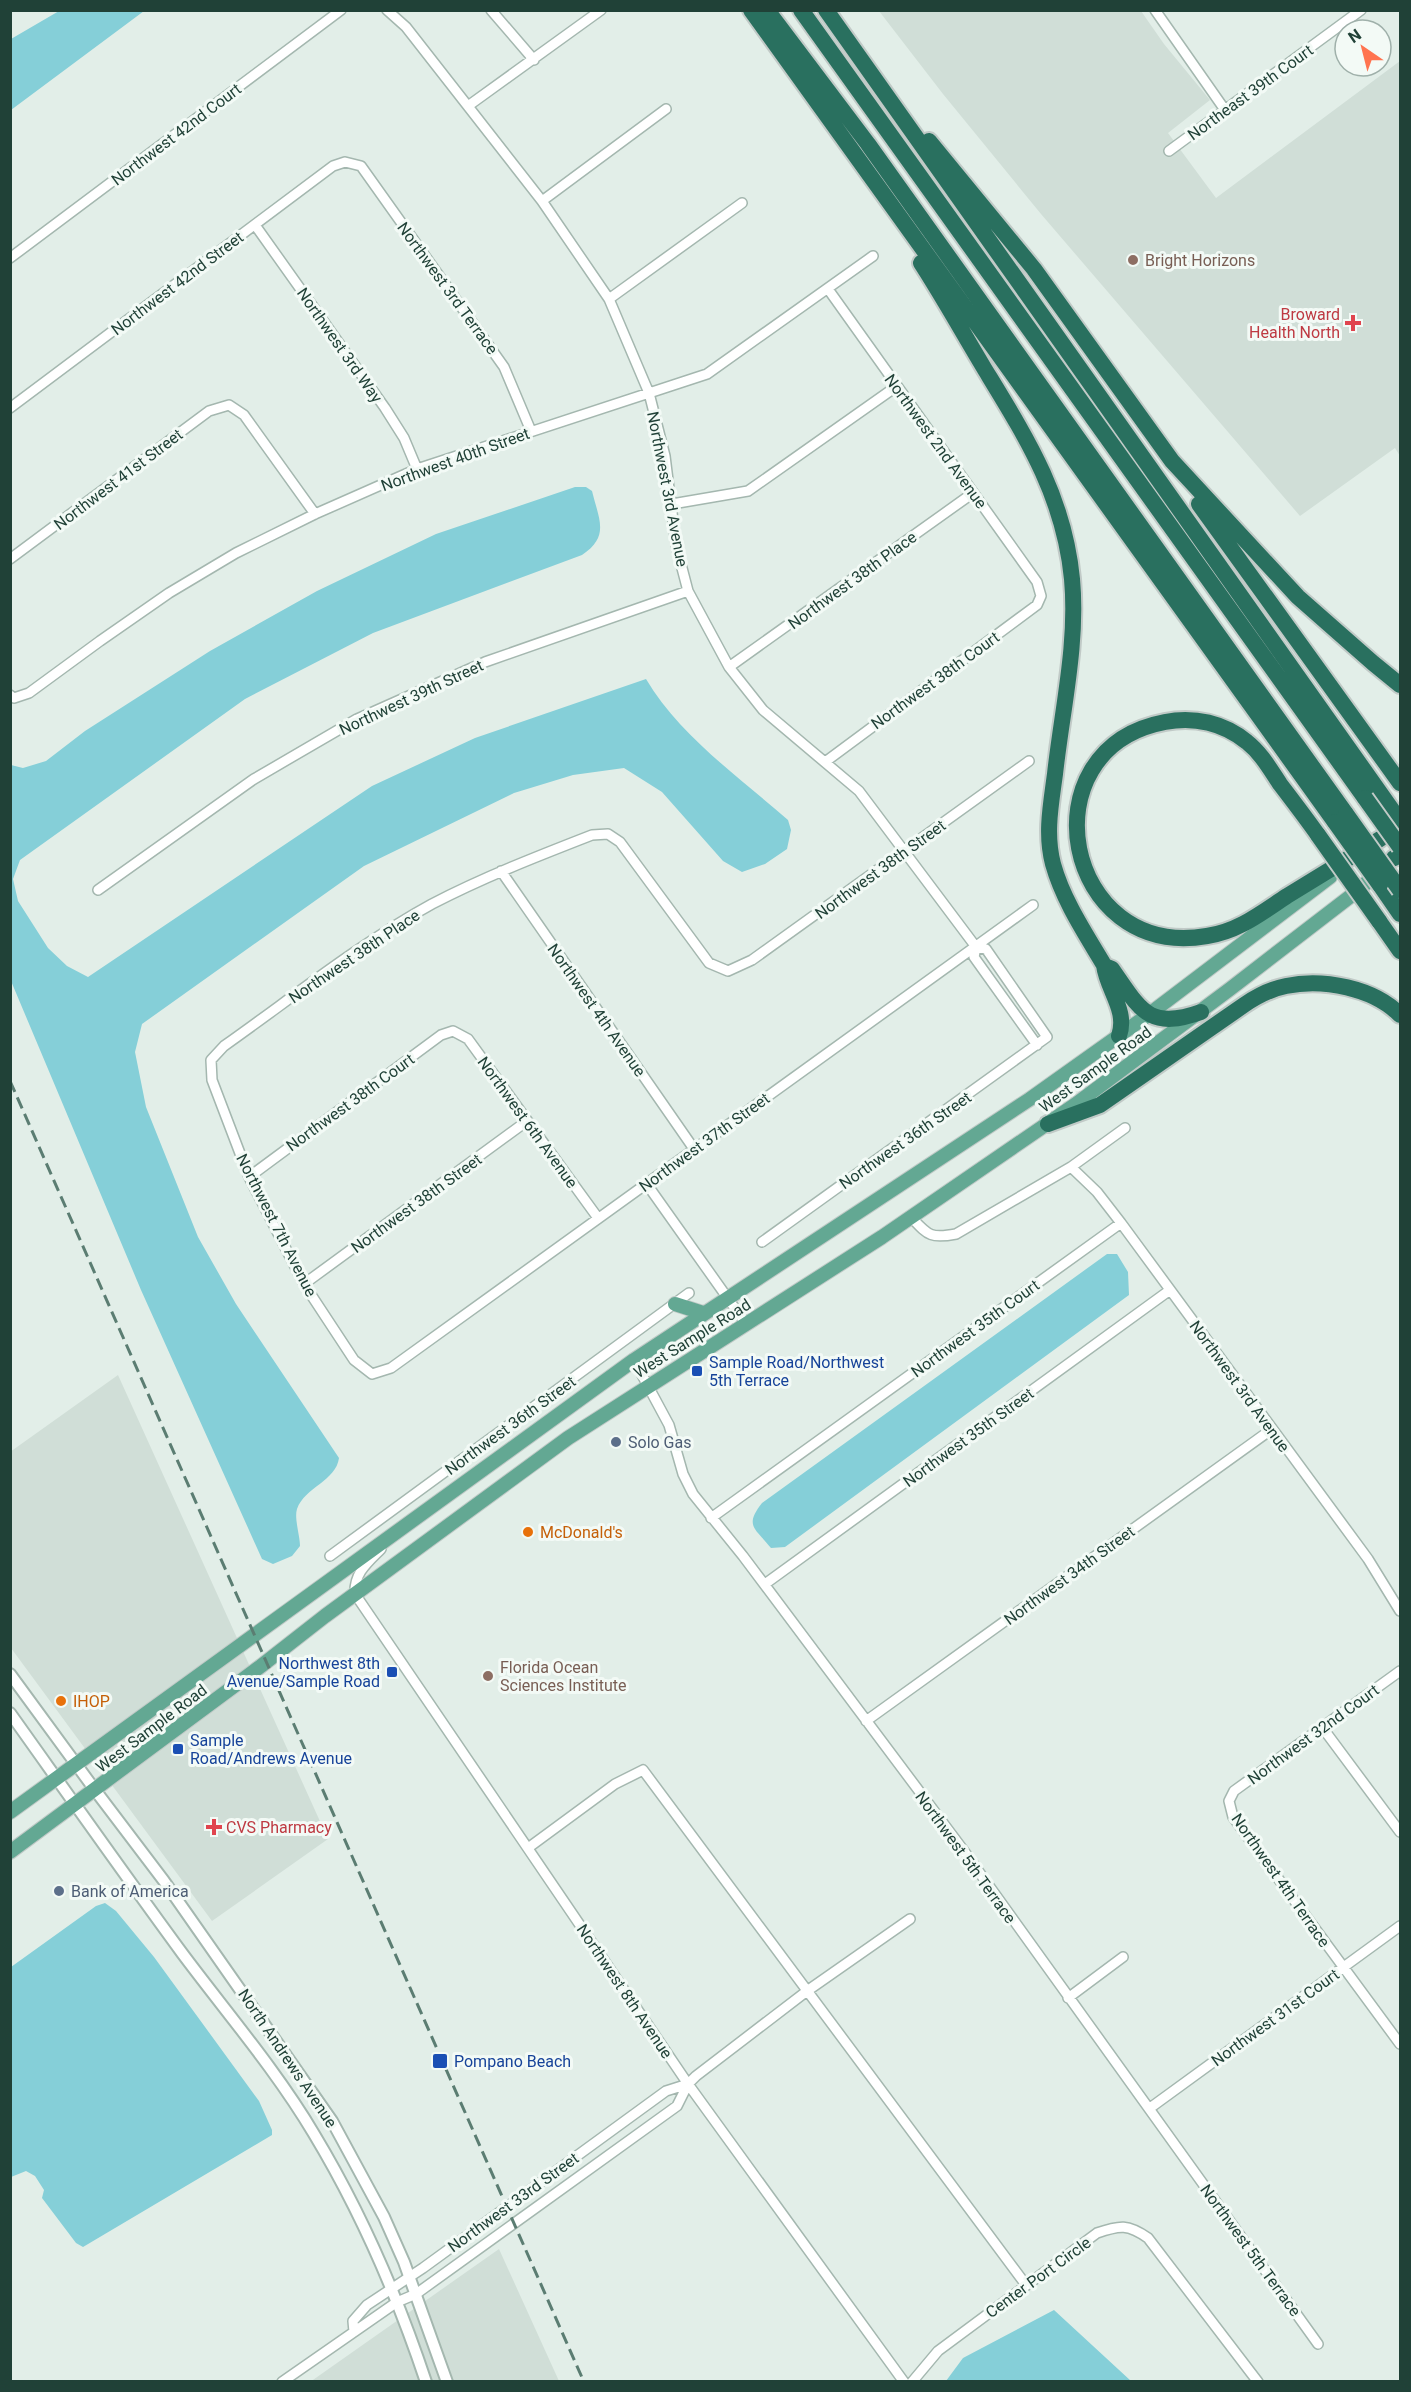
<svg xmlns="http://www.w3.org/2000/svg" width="1411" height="2392" viewBox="0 0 1411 2392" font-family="Roboto,sans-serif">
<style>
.built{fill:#d0ded7}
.water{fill:#85cfd8}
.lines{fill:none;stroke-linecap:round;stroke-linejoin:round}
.minor-casing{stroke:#a4b7af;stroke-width:12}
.tertiary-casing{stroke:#a4b7af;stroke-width:14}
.primary-casing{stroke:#c1cac7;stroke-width:16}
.motorway-casing{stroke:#c1cac7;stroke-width:20}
.minor{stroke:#fff;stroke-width:9}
.tertiary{stroke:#fff;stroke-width:10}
.primary{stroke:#63a893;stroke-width:14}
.motorway{stroke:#29705f;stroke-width:16}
.rail{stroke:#5b7d72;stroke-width:3;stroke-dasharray:12 6;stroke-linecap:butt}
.motorway-bridge-casing{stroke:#c1cac7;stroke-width:20;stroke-linecap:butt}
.motorway-bridge{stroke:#29705f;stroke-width:16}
.education-dot{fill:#8d6e63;stroke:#f3faf6;stroke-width:2}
.health-dot{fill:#e0444e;stroke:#f3faf6;stroke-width:2}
.transit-dot{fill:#1a4fb4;stroke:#f3faf6;stroke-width:2}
.service-dot{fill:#5c6f8a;stroke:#f3faf6;stroke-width:2}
.food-dot{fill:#e8710a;stroke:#f3faf6;stroke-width:2}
.labels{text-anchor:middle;stroke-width:6;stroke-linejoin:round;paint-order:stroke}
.street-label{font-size:16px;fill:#204137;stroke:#f3faf6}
.education-label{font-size:16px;fill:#785e54;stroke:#f3faf6;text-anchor:start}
.health-label{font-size:16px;fill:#be3a42;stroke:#f3faf6;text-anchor:end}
.transit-label{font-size:16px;fill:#164399;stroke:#f3faf6;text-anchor:start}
.service-label{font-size:16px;fill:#4e5e75;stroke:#f3faf6;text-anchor:start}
.food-label{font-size:16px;fill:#c56008;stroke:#f3faf6;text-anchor:start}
</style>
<rect width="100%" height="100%" fill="#e2eee8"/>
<path class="built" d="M879,11H1141L1164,44L1210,100L1168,133L1216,198L1400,61V456L1395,448L1300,516L1041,214L943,94Z
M118,1375L328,1839L212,1921L11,1648L10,1452Z
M499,2249L559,2381L310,2382Z"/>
<path class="water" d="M59,11H144L11,110V39Z
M575,487H586L592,491C599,520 610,536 582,555L373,633L245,699L20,860L13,879L18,901L48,948L67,966L88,977L372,786L475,738L646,679C680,736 739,777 788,820L791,830L787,849L765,864L742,872L723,861L662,792L624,768L573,775L514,793L364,866L142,1024L135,1052L146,1107L198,1237L236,1304L339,1458C336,1481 305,1487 297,1509C294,1518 300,1536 300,1546L292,1556L273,1564L262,1559L141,1290L11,981V765L23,768L46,761L85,731L210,651L317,591L436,534Z
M1107,1254H1117L1128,1272L1129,1295L785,1547L771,1548C755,1528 744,1526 762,1503Z
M105,1903L116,1911L154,1957L259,2101L272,2130V2135L83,2247L76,2243L42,2198L44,2190L35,2176L26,2171L11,2177V1967L96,1906Z
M1054,2310L1131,2381H946L963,2358Z"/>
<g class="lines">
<g class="minor-casing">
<path id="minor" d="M387,10L406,27L542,201L609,299L649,393L665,456L676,545L688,591L729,667L763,710L859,791L976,947L986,949L1047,1037L762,1242
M491,10L534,60
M1155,10L1225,110
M468,106L601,10
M1169,151L1361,10
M542,201L666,109
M255,225L385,408L404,438L417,469
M10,258L341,10
M609,299L742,203
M10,408L333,166L345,162L361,166L504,367L531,431
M672,504L748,491L897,386
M10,559L209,411L229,405L244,415L315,514
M729,667L973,493
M10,695L14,698L29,693L100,641L169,593L236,553L315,514L417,469L707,374L873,256
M1029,761L752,960L728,971L709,963L620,842L608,834L592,835C538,856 484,877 432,904C359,944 292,998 224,1046L211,1060L212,1080L249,1177L304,1284L354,1360L372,1374L391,1368L1033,905
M825,762L1037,605L1041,596L1037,582L828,289
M501,871L694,1149
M98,890L254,779L357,719L485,662L688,591
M976,947L974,957L1037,1045
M1071,1167L1097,1192L1121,1223L1368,1559L1400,1611
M249,1177L441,1035L453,1031L468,1039L598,1218
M646,1183L746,1324
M911,1217C928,1235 930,1239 956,1234L1071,1167L1125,1128
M304,1284L527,1121
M634,1360L669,1425L683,1474L693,1494L743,1556L964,1851L1318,2344
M711,1518L1121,1223
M381,1549C367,1563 354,1573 355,1594L688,2084L904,2382
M330,1556L689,1293
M765,1584L1170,1290
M1400,1671L1234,1791L1229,1801L1233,1817L1400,2044
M866,1721L1272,1429
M1322,1727L1400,1832
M528,1848L615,1784L643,1770L1026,2285
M1068,1998L1123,1957
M1150,2108L1400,1926
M354,2332L353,2321L367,2305L423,2268L666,2091L688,2084
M282,2382L397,2302L416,2294L677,2106L688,2084L696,2076L807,1991L910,1919
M912,2382L938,2351L1097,2233C1120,2225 1128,2224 1148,2238L1258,2382"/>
</g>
<g class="tertiary-casing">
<path id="tertiary" d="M10,1674L95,1790L164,1881L332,2121L384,2217L404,2262L447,2382
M10,1713C67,1793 124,1874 182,1953C226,2012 276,2070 314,2134C361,2212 397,2295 426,2382"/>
</g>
<g class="primary-casing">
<path id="primary" d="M675,1304L703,1313
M10,1812L634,1360L1030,1099L1148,1015L1330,877
M10,1852L261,1666L325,1616L568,1438L882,1237L1076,1104L1230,989L1356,892L1381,870"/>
</g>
<g class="motorway-casing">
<path id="motorway" d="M751,10L1335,822
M767,10L868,144L1346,814
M801,10L1365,798
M826,10L1400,821
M929,141L1034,269L1172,461L1298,597L1373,663L1400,685
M921,263C943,297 963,333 984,368C1026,437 1064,496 1072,579C1078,644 1062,710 1055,774C1051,804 1045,834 1053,864C1063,900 1085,933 1104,965C1107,990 1128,1010 1119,1036
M1199,504L1400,783
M1318,835C1306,818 1293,801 1280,784C1270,769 1261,753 1247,742C1224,723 1194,716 1165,722C1023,749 1064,961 1207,936C1239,931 1261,913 1287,896C1318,877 1349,858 1380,839
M1394,858L1400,855
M1380,885L1400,914
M1379,921L1400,951
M1107,967L1112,969C1140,1009 1148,1031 1201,1012
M1048,1124L1100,1105L1244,1005C1257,996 1271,989 1286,986C1323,978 1374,988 1400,1015"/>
</g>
<use href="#minor" class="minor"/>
<use href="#tertiary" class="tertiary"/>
<use href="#primary" class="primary"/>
<use href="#motorway" class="motorway"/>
<path class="rail" d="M10,1081L584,2382"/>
<g class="motorway-bridge-casing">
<path id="motorway-bridge" d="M1365,798L1400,847
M1346,814L1400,890
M1335,822L1380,885
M1318,835L1379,921"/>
</g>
<use href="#motorway-bridge" class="motorway-bridge"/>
</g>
<g class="education-dot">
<circle cx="1133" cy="260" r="6"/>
<circle cx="488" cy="1676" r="6"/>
</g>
<g class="health-dot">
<path d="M1350 314h6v6h6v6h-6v6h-6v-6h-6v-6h6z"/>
<path d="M211 1818h6v6h6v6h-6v6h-6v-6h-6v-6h6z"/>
</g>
<g class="transit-dot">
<rect x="691" y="1365" width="12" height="12" rx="3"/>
<rect x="386" y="1666" width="12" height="12" rx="3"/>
<rect x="172" y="1743" width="12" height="12" rx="3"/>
<rect x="432" y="2053" width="16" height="16" rx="3"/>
</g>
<g class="service-dot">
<circle cx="616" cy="1442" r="6"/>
<circle cx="59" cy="1891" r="6"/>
</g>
<g class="food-dot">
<circle cx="528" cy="1532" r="6"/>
<circle cx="61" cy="1701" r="6"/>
</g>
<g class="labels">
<g class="street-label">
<text transform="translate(1250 92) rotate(-36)" y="6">Northeast 39th Court</text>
<text transform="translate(176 134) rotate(-37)" y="6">Northwest 42nd Court</text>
<text transform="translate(177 283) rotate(-37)" y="6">Northwest 42nd Street</text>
<text transform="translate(448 288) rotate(54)" y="6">Northwest 3rd Terrace</text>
<text transform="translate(340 345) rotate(55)" y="6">Northwest 3rd Way</text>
<text transform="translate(936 441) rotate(54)" y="6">Northwest 2nd Avenue</text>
<text transform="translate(455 459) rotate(-20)" y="6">Northwest 40th Street</text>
<text transform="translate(118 479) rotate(-37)" y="6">Northwest 41st Street</text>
<text transform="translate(668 489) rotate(79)" y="6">Northwest 3rd Avenue</text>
<text transform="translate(852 580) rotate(-36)" y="6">Northwest 38th Place</text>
<text transform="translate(935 680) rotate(-36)" y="6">Northwest 38th Court</text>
<text transform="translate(411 697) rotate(-25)" y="6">Northwest 39th Street</text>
<text transform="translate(880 869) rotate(-36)" y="6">Northwest 38th Street</text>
<text transform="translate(354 956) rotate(-34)" y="6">Northwest 38th Place</text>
<text transform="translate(597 1010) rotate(55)" y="6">Northwest 4th Avenue</text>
<text transform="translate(1095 1069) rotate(-36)" y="6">West Sample Road</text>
<text transform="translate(350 1102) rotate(-36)" y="6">Northwest 38th Court</text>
<text transform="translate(528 1122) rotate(54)" y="6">Northwest 6th Avenue</text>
<text transform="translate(905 1140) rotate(-35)" y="6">Northwest 36th Street</text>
<text transform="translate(704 1142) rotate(-36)" y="6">Northwest 37th Street</text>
<text transform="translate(416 1203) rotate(-36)" y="6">Northwest 38th Street</text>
<text transform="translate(277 1225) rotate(63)" y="6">Northwest 7th Avenue</text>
<text transform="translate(975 1328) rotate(-36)" y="6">Northwest 35th Court</text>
<text transform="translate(692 1338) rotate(-32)" y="6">West Sample Road</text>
<text transform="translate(1240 1386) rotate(54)" y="6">Northwest 3rd Avenue</text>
<text transform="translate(510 1425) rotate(-36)" y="6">Northwest 36th Street</text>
<text transform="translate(968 1437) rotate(-36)" y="6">Northwest 35th Street</text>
<text transform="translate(1069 1575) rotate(-36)" y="6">Northwest 34th Street</text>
<text transform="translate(151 1728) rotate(-37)" y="6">West Sample Road</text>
<text transform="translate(1313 1734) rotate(-36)" y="6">Northwest 32nd Court</text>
<text transform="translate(966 1857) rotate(54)" y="6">Northwest 5th Terrace</text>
<text transform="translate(1281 1880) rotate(55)" y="6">Northwest 4th Terrace</text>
<text transform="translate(625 1991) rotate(56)" y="6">Northwest 8th Avenue</text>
<text transform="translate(1275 2017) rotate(-36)" y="6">Northwest 31st Court</text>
<text transform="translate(288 2058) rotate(56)" y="6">North Andrews Avenue</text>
<text transform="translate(513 2202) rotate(-36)" y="6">Northwest 33rd Street</text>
<text transform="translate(1251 2250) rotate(54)" y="6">Northwest 5th Terrace</text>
<text transform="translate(1038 2277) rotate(-36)" y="6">Center Port Circle</text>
</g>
<g class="education-label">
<text x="1145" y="266">Bright Horizons</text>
<text x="500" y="1673">Florida Ocean<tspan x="500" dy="18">Sciences Institute</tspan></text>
</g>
<g class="health-label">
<text x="1340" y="320">Broward<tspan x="1340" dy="18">Health North</tspan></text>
<text x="226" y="1833" text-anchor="start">CVS Pharmacy</text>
</g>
<g class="transit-label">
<text x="709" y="1368">Sample Road/Northwest<tspan x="709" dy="18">5th Terrace</tspan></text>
<text x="380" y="1669" text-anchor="end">Northwest 8th<tspan x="380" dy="18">Avenue/Sample Road</tspan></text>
<text x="190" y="1746">Sample<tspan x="190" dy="18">Road/Andrews Avenue</tspan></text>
<text x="454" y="2067">Pompano Beach</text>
</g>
<g class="service-label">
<text x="628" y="1448">Solo Gas</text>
<text x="71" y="1897">Bank of America</text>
</g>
<g class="food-label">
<text x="540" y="1538">McDonald's</text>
<text x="73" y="1707">IHOP</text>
</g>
</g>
<rect width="1411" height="2392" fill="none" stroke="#204137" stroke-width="24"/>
<g transform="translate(1363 48) rotate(325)"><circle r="28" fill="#f3faf6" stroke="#9fb0aa" stroke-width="1.5"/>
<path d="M0-4.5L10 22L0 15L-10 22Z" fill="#ff734f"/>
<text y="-9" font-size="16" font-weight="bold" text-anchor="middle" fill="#204137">N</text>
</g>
</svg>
